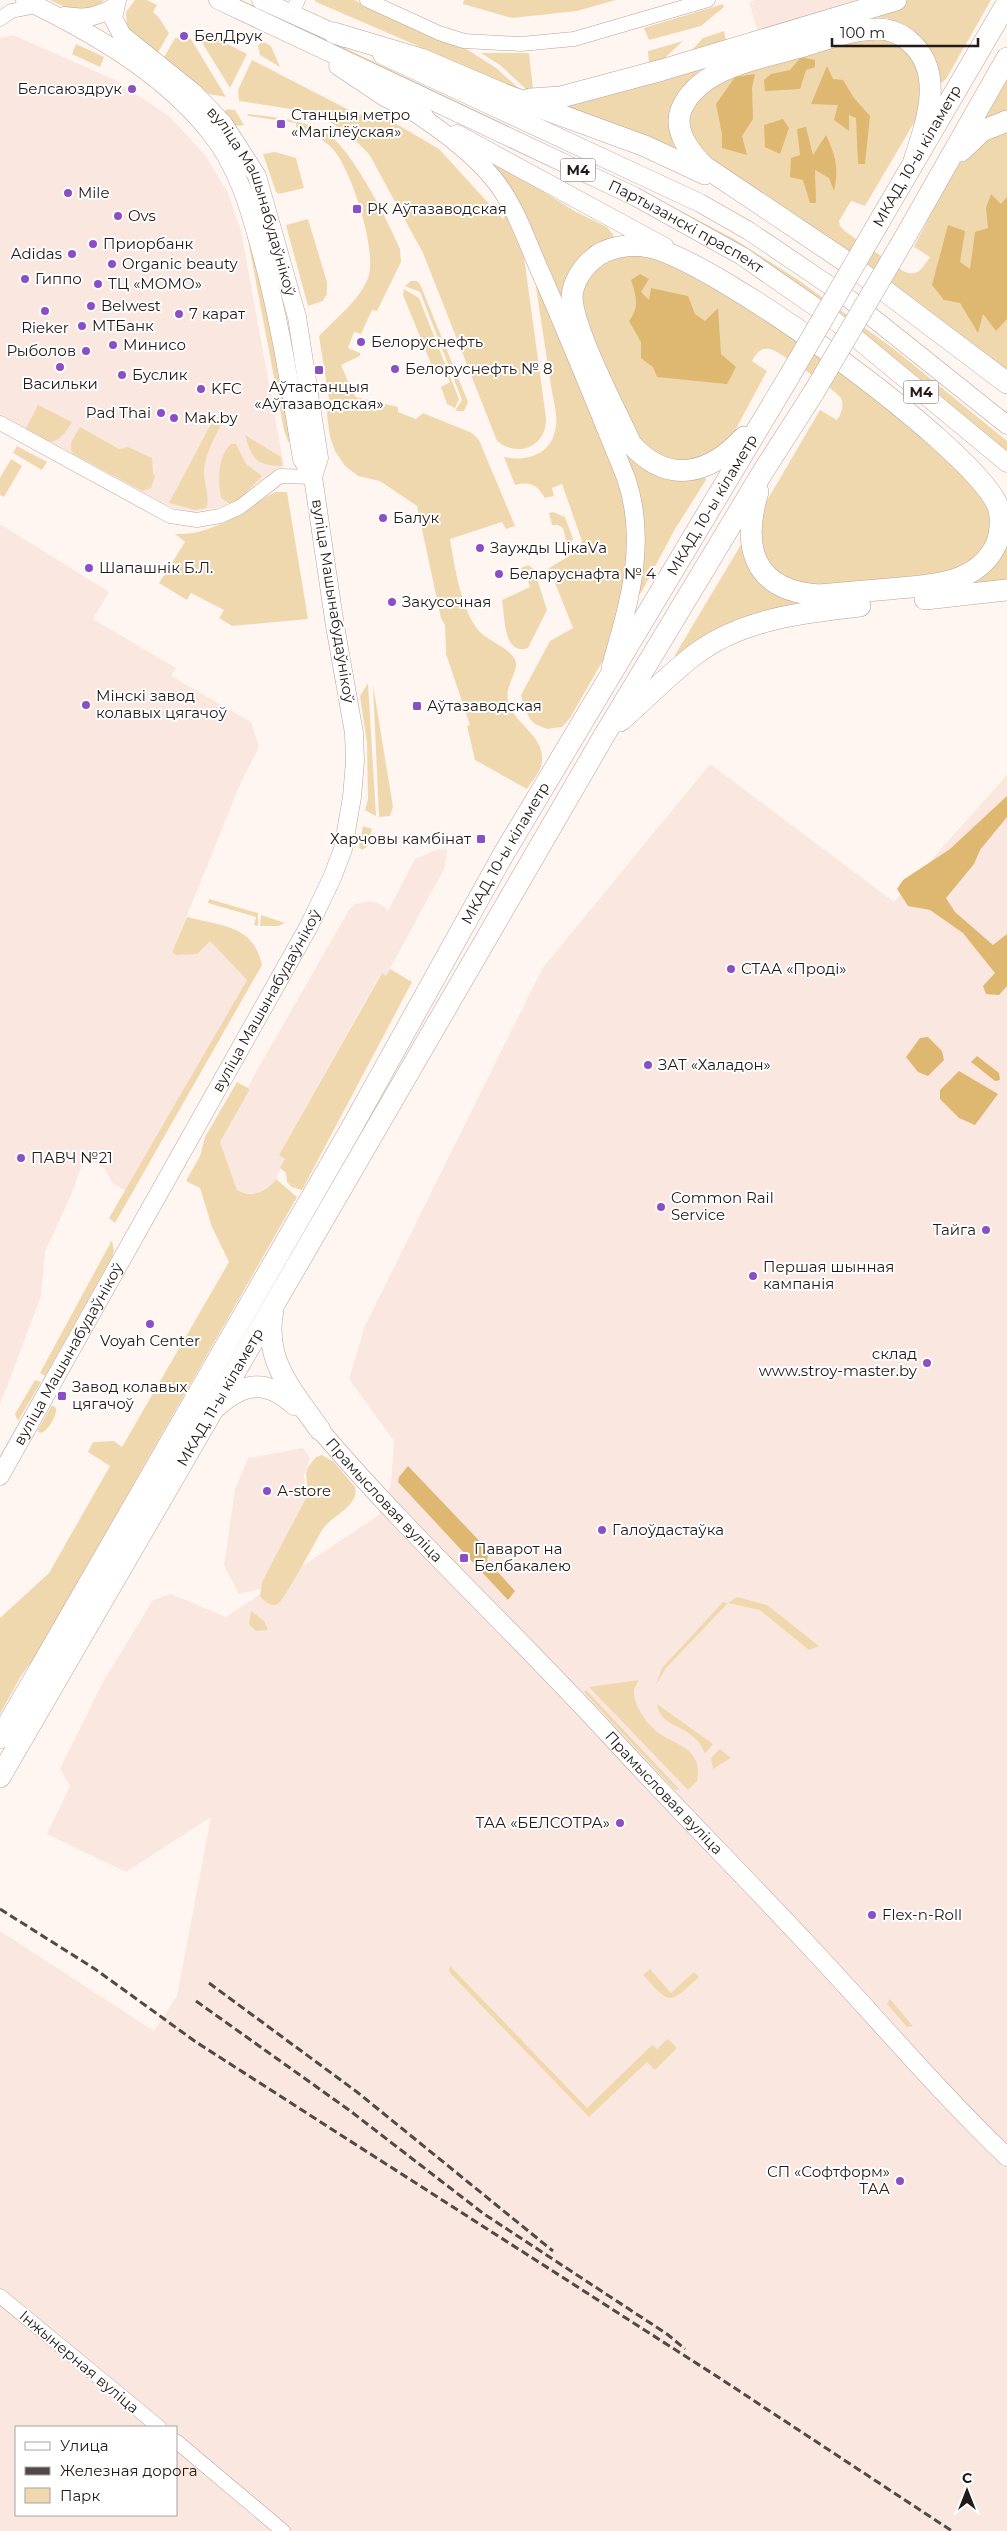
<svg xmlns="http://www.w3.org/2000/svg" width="1007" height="2531" viewBox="0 0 1007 2531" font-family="Montserrat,sans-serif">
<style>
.built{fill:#fae7df;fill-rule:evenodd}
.green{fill:#f0d8ae}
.forest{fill:#deb770}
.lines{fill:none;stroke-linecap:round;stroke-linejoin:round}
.minor-casing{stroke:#baa39a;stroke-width:15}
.major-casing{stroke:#baa39a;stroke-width:19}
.highway-casing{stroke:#baa39a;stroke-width:22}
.minor{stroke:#fff;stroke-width:14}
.major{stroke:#fff;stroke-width:18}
.highway{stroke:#fff;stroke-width:21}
.rail{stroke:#514946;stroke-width:3;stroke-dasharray:8 4;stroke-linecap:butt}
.highway-bridge-casing{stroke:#baa39a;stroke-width:22;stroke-linecap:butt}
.highway-bridge{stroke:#fff;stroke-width:21}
.poi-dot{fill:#8c4ec4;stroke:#fff;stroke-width:2}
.labels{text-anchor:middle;stroke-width:4;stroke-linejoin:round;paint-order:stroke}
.shield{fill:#fff;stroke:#645f5d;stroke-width:1}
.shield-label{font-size:14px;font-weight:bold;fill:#221a17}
.poi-label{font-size:15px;fill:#221a17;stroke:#fff;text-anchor:start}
.street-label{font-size:15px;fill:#221a17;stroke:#fff}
</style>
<rect width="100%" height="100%" fill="#fff5f1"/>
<path class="built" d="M756,0H861L758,32L749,2Z
M13,35L113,79L169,116L205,155L228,193L241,231L284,466L225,506L195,512L170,507L0,417V38Z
M0,524L109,592L93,619L176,668L171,676L251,722L259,747L242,780L172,952L210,940L247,980L126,1191L113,1184L105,1169L85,1157L71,1195L45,1252L41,1296L0,1405Z
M710,764L894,902L1007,775V2531H0V1931L154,2031L177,1996L211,1817L126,1872L47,1834L70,1786L60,1769L103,1682L153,1600L171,1594L226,1617L379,1515L391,1484L394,1441L349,1379L365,1326L542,969ZM16,2427H176V2515H16Z
M447,849L445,867L386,976L381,973L279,1155L285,1159L276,1179L270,1188L256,1193H242L237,1190L233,1180L220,1142L249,1091L247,1089L256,1072L349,910L355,904L369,901L382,905L388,911L415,859L436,850Z
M303,1448L310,1458L304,1476L306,1497L260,1589L239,1594L224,1565L235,1490L248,1458Z"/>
<path class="green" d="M50,0H104L94,11L71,10Z
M135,0H147L157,5L153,12C161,18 163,25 169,33L156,56L127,30L126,12Z
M236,0H241L278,16L633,186L734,239L797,279L894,349L1007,441V451L805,293Z
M315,0H354L468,50L496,68L522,91L316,2Z
M464,0H616L577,11L512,18L463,4Z
M906,0H991L946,79L939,85L900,24L887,18L870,17L702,68L689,81L677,147L674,150L566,107Z
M723,4L724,7L701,26L649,40L644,28Z
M202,31L247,54L230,88L198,36Z
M724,31L726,41L686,57L703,38Z
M885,34L921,62L918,116L865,206L851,201L839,221L840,226L846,232L903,271C918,278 922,268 930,257L914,247L945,186L961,161L977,142L1007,127V375L712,167L687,126L689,106L727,73Z
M175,38L191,39L226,97L209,94L162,61Z
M262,41L271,46L280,67L260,55L258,46Z
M683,41L651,71L618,79L528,91L500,65L481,53H529L533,89L576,84L649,63L648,51Z
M76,44L104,57L100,67L72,54Z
M252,60L349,110L354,116L376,112L439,149L503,219L509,209L521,235L546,418C547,447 517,458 497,441L423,253L369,154L349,134L322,117L304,111L239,101L238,90Z
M1007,73V116L985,121L983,115Z
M227,109L235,110L244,125C232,128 230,121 224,112Z
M247,114C274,117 301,119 326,133C351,147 388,221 400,249L401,262L377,311L372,310L361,334L354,332L348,348L360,353V356L341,365L353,393L356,397L398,407V412L416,419L423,413L472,433L479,440L515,526L506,529L502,522L450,539C454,564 462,615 481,633C491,642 507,647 514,658C522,669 504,684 508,701C513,725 549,736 541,766C539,774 531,782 527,789L475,760L467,726L470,725L446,654L445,625L441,618L417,506L380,481L358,476L345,466L335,451L330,437L327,415L329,399L319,336C336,318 359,301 368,278C378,252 351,168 332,148C322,138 309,132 296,127V123L249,116Z
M275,152L296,158L304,188L279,194L276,192L263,154Z
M491,162H496L576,212L607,227L614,236L613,239L568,278L623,441L704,475L706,480L675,529L641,593L638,594L644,539Z
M241,203L260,267L294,445L288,441L284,430Z
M308,219L327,282V294L323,301L308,306L286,225Z
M622,251L670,260L846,371L972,476L991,500L993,538L961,571L798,588L761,559L762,509L820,410L837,420C842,413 844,405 841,398C837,391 777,350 770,349C760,347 756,354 752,361L767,371L724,451L674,464L640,446L581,318L578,290L586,272Z
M411,281H417L420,284L468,402L464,411H455L462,400L420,292L405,286Z
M539,285L628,506L627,578L608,647L602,662L570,718L562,727L547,729L535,724L530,719L524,707L521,695L550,641L573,628L549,568L579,550L582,541L562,484L552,488L554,496L545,498C537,485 530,481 515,485L504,457C525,462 550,455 555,431C559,418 553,399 551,386C546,353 541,320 536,287Z
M404,289L419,298L459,399L455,408L447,404L441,387L450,382L444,370L434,371L403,295Z
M38,405L72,422C55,450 50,443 25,430Z
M222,423C214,438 206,453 204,470C203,483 211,498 206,508L195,510L169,503L211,424Z
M80,427L119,449L128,447L152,458L153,474L155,476L151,488L142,491L73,454C67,444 75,436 80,427Z
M245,435L281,457L282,466C256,466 252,459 245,435Z
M231,444H236L246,464L262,476L236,503L230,504L221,498C218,482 217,456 231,444Z
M17,446L47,462L42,470L13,453Z
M11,459L22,466L4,497L0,495V478Z
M275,492H287L308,619L232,626L219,618L224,610L191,593L187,600L159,583L185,542L175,534C214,536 244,509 275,492Z
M553,512L565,517L573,539L567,551L562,546L566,540L563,528L558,525H552L549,513Z
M1007,537V583L814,606L677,658L675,655L742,543L772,589L942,588Z
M528,565L534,569L547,610L528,648C503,657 505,616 502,600L530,587L528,581L531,579L527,569L522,571L521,568Z
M368,683L376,816L365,810L368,799L367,743L360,696Z
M373,685L393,807L390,816L379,817Z
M363,826L372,829L368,846L362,850L359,847Z
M209,899L258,913V926L254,925L256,917L208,903Z
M261,915L285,923L278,926H260Z
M187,917C221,926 254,925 262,965L115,1223L109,1218L247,980L210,941L197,954L176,955L172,952Z
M390,969L412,982L302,1190L292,1187L287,1182L286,1173L280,1168L285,1159L279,1155L382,973L386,976Z
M237,1082L248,1088L249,1091L220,1142L237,1190C251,1199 268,1191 276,1179L297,1197L36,1655L21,1676L0,1714V1618L49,1573L110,1466L88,1452L93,1442L114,1441L122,1447L229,1262L212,1227L200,1188L186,1181L200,1156L205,1137Z
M112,1240L114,1251L112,1257L45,1376L40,1373Z
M35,1380L41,1382L18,1421L15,1414Z
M52,1405L56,1408C57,1416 48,1431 41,1433L37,1431Z
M322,1455L334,1462L355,1487C360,1506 331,1516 322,1530C316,1541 284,1600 279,1603C272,1608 265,1602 260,1596L262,1582L308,1494L306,1473L308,1467L316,1457Z
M737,1597L767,1605L819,1646L809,1650L760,1610L728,1603L666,1668L655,1686L662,1668L723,1602L728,1603Z
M251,1611L264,1621L268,1630L256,1631L249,1624Z
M638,1680C637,1684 634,1688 634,1691C633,1706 649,1727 660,1734C680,1747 703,1750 697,1781L688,1790L589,1687Z
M586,1690L680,1790L674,1789L584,1692Z
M657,1704L713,1744L705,1754C702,1746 698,1740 691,1735C679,1725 659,1723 657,1704Z
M720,1749L731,1758L713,1769L711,1758Z
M450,1966L587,2108L652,2045L657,2049L668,2039L677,2048L655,2070L647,2062L589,2117L451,1974L449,1970Z
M650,1969L671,1993L694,1972L699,1977C669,2004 671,2006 643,1975Z
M890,1999L911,2024L913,2026L907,2027L887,2004Z"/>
<path class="forest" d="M801,57L815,60V67L806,70L800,89L765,91L764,80L771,74L790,70Z
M827,66L833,79L843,80L854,98L870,116L865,164H858L856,118L849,115V131L834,120L838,105L811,104Z
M755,74L752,88L753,119L742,136L747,155L722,148V134L716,104L735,77Z
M783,119L789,128L780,154L765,147L764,125Z
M806,127L813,155L826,135C836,157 839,167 834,191L829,178L815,170L816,203H810L803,180L790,177L791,158L800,155L797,129Z
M991,194L1001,204L1007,197V319L996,331L983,314L978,333L960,303L944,300L932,285L948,225L965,231L960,262L970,269L975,232L988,228L986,208Z
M640,274L649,279L641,292L649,300L651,288L688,296L695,314L705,321L718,308L721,354L736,367L727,384L657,377L653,367L641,358V342L629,321C640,307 636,295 631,280Z
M1007,796V817L980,850L974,864L946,898L955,912L993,945L1007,934V986L999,995L986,994L983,986L995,973L963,933L930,910L908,906L897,889L903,880L950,849Z
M928,1037L942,1051L944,1060L928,1076L918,1072L906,1057L920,1038Z
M977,1056L999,1073L1000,1080L995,1081L971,1062Z
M959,1071L998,1094L975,1125L959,1118L940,1099V1090Z
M408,1466L489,1551L487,1560L515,1591L508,1600L398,1482L399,1477Z"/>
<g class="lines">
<g class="minor-casing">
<path id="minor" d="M367,0L439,33L464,41L521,44L574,39L708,0
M291,14L298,0
M0,19L11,11L37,6
M0,423L170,516L197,520L220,516L240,507L280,476L313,477
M0,2296L159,2427
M176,2441L283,2531"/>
</g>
<g class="major-casing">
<g id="major">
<path id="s1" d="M117,0L113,18L122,35L194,93L223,123L257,176L297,317L319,458L313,477"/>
<path id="s2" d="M218,0L634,196L742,256L834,320L1007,463"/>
<path d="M261,0L345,38"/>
<path d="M64,16C86,19 93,18 113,8"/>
<path d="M382,55L700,203L749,231L848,298L1007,425"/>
<path d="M338,66L386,98L425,117"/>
<path d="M414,112C443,131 470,151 492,177C515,204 526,240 540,271C570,339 598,409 626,478C648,542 629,603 611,666"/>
<path d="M457,134L665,247"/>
<path id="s3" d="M320,1430C411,1537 515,1632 610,1736C676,1808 745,1877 811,1948C876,2017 938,2091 1007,2157"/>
<path id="s4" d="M0,1476L309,926L332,878L343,849L352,797L355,761L354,733L335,626L313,477L302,459C290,387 279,315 259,244C248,203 236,164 209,131C162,72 92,33 25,0"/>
</g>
</g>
<g class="highway-casing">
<g id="highway">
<path d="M334,33L421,59L503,94L645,146L705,174"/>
<path d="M530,99L561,97L662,70L896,0"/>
<path d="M961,151L982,131L1007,121"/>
<path d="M914,161C926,123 946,72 909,41C901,34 889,29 878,29C852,29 828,39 804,46C763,58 699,66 681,110C673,131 691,154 705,167L848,263L1007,383"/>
<path d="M879,222L1007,3"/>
<path d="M904,239L1007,58"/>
<path d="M744,437C709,475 668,485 631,444C616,411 572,328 572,296C573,283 582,268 592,260C605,247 631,243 649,247C715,260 969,444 997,504C1002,515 1001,533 996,545C976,586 928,585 889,589C866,591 842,593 819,595C754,591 741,548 758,492"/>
<path d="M925,599L1007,590"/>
<path d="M620,721C646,699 670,673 697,653C743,619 805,612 860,606"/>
<path d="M273,1310C263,1361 292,1390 320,1430"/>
<path d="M217,1406C244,1382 267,1379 295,1405"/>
<path id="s5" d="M0,1738L352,1127L503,855L790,375"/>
<path id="s6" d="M0,1777L605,734L764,470L814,392"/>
</g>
</g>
<use href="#minor" class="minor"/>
<use href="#major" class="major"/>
<use href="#highway" class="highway"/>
<path class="rail" d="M0,1909L95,1969L196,2042L724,2381L952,2531
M209,1983L357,2092L553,2251
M196,2001L349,2110L484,2214L667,2334L685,2349"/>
<g class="highway-bridge-casing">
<path id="highway-bridge" d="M790,375L879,222
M814,392L904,239"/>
</g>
<use href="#highway-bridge" class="highway-bridge"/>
</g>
<g class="poi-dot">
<circle cx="184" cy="36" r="5"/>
<circle cx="132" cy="89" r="5"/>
<rect x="276" y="119" width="10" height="10" rx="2.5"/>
<circle cx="68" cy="193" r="5"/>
<rect x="352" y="204" width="10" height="10" rx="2.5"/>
<circle cx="118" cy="216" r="5"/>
<circle cx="93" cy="244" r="5"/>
<circle cx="72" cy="254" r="5"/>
<circle cx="112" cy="264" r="5"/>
<circle cx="25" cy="279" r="5"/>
<circle cx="98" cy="284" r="5"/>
<circle cx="91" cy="306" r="5"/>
<circle cx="45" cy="311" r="5"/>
<circle cx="179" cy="314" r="5"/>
<circle cx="82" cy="326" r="5"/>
<circle cx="361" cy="342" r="5"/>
<circle cx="113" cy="345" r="5"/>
<circle cx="86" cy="351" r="5"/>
<circle cx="60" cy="367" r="5"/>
<circle cx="395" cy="369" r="5"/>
<rect x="314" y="365" width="10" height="10" rx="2.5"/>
<circle cx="122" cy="375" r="5"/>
<circle cx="201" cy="389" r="5"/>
<circle cx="161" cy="413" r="5"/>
<circle cx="174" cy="418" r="5"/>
<circle cx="383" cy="518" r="5"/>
<circle cx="480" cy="548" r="5"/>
<circle cx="89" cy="568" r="5"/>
<circle cx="499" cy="574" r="5"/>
<circle cx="392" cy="602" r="5"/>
<circle cx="86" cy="705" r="5"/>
<rect x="412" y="701" width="10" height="10" rx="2.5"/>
<rect x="476" y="834" width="10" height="10" rx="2.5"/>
<circle cx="731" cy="969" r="5"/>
<circle cx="648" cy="1065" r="5"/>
<circle cx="21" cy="1158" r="5"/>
<circle cx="661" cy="1207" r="5"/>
<circle cx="986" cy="1230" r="5"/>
<circle cx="753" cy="1276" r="5"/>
<circle cx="150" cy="1324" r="5"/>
<circle cx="927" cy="1363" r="5"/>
<rect x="57" y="1391" width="10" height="10" rx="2.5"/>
<circle cx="267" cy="1491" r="5"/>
<circle cx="602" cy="1530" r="5"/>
<rect x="459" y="1553" width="10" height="10" rx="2.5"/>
<circle cx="620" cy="1823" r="5"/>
<circle cx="872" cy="1915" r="5"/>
<circle cx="900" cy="2181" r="5"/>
</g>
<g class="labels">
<g class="shield">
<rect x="560.5" y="158.5" width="35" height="23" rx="4"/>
<rect x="903.5" y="380.5" width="35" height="23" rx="4"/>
</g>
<g class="shield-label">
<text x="578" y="175">М4</text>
<text x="921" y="397">М4</text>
</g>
<g class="poi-label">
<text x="194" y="41">БелДрук</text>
<text x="122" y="94" text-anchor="end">Белсаюздрук</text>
<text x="291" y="120">Станцыя метро<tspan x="291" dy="17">«Магілёўская»</tspan></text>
<text x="78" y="198">Mile</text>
<text x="367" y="214">РК Аўтазаводская</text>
<text x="128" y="221">Ovs</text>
<text x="103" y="249">Приорбанк</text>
<text x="62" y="259" text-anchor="end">Adidas</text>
<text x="122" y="269">Organic beauty</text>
<text x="35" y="284">Гиппо</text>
<text x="108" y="289">ТЦ «МОМО»</text>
<text x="101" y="311">Belwest</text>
<text x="189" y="319">7 карат</text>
<text x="92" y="331">МТБанк</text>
<text x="45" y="333" text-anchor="middle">Rieker</text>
<text x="371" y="347">Белоруснефть</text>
<text x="123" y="350">Минисо</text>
<text x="76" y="356" text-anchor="end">Рыболов</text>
<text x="405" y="374">Белоруснефть № 8</text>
<text x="132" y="380">Буслик</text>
<text x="60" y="389" text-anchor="middle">Васильки</text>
<text x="319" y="392" text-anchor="middle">Аўтастанцыя<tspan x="319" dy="17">«Аўтазаводская»</tspan></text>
<text x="211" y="394">KFC</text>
<text x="151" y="418" text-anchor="end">Pad Thai</text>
<text x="184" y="423">Mak.by</text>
<text x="393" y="523">Балук</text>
<text x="490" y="553">Заужды ЦікаVа</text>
<text x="99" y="573">Шапашнік Б.Л.</text>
<text x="509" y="579">Беларуснафта № 4</text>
<text x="402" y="607">Закусочная</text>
<text x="96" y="701">Мінскі завод<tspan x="96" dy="17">колавых цягачоў</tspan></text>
<text x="427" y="711">Аўтазаводская</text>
<text x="471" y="844" text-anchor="end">Харчовы камбінат</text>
<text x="741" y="974">СТАА «Проді»</text>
<text x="658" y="1070">ЗАТ «Халадон»</text>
<text x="31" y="1163">ПАВЧ №21</text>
<text x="671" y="1203">Common Rail<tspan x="671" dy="17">Service</tspan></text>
<text x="976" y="1235" text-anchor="end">Тайга</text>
<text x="763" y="1272">Першая шынная<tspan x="763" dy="17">кампанія</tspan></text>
<text x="150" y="1346" text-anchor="middle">Voyah Center</text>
<text x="917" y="1359" text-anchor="end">склад<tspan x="917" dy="17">www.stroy-master.by</tspan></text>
<text x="72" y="1392">Завод колавых<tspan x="72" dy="17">цягачоў</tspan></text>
<text x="277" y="1496">А-store</text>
<text x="612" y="1535">Галоўдастаўка</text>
<text x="474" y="1554">Паварот на<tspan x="474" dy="17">Белбакалею</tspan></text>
<text x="610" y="1828" text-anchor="end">ТАА «БЕЛСОТРА»</text>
<text x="882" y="1920">Flex-n-Roll</text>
<text x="890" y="2177" text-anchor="end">СП «Софтформ»<tspan x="890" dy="17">ТАА</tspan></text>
</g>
<g class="street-label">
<text transform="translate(917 156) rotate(-60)" y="5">МКАД, 10-ы кіламетр</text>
<text dy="5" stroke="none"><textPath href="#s1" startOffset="256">вуліца Машынабудаўнікоў</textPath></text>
<text dy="5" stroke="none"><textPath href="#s2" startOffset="520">Партызанскі праспект</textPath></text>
<text dy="5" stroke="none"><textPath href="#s5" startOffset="1424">МКАД, 10-ы кіламетр</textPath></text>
<text transform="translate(333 601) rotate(81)" y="5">вуліца Машынабудаўнікоў</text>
<text dy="5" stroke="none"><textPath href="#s5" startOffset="1019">МКАД, 10-ы кіламетр</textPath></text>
<text dy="5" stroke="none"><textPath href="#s4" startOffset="545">вуліца Машынабудаўнікоў</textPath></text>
<text dy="5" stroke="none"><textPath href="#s4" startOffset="140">вуліца Машынабудаўнікоў</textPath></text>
<text dy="5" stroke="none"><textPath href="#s6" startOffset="439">МКАД, 11-ы кіламетр</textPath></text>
<text dy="5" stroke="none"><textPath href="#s3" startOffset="95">Прамысловая вуліца</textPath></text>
<text dy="5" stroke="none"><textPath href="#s3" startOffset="500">Прамысловая вуліца</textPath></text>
<text transform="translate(79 2362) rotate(40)" y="5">Інжынерная вуліца</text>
</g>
</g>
<rect x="15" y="2426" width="162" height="90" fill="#ffffff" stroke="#a7a3a2"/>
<rect x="25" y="2442" width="25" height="8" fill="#ffffff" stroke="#a7a3a2"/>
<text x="60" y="2451" font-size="15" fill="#221a17">Улица</text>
<rect x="25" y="2467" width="25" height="8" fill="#514946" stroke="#a7a3a2"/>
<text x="60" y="2476" font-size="15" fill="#221a17">Железная дорога</text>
<rect x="25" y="2488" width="25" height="15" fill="#f0d8ae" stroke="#a7a3a2"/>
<text x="60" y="2501" font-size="15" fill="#221a17">Парк</text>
<g transform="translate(967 2491)" stroke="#ffffff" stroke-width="4" paint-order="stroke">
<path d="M0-4L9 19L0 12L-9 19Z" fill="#221a17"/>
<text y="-8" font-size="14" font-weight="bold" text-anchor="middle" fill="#221a17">С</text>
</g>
<path d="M832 38v8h146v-8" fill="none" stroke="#221a17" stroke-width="2.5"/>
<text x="840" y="38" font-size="15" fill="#221a17" stroke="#ffffff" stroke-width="4" paint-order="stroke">100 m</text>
</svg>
